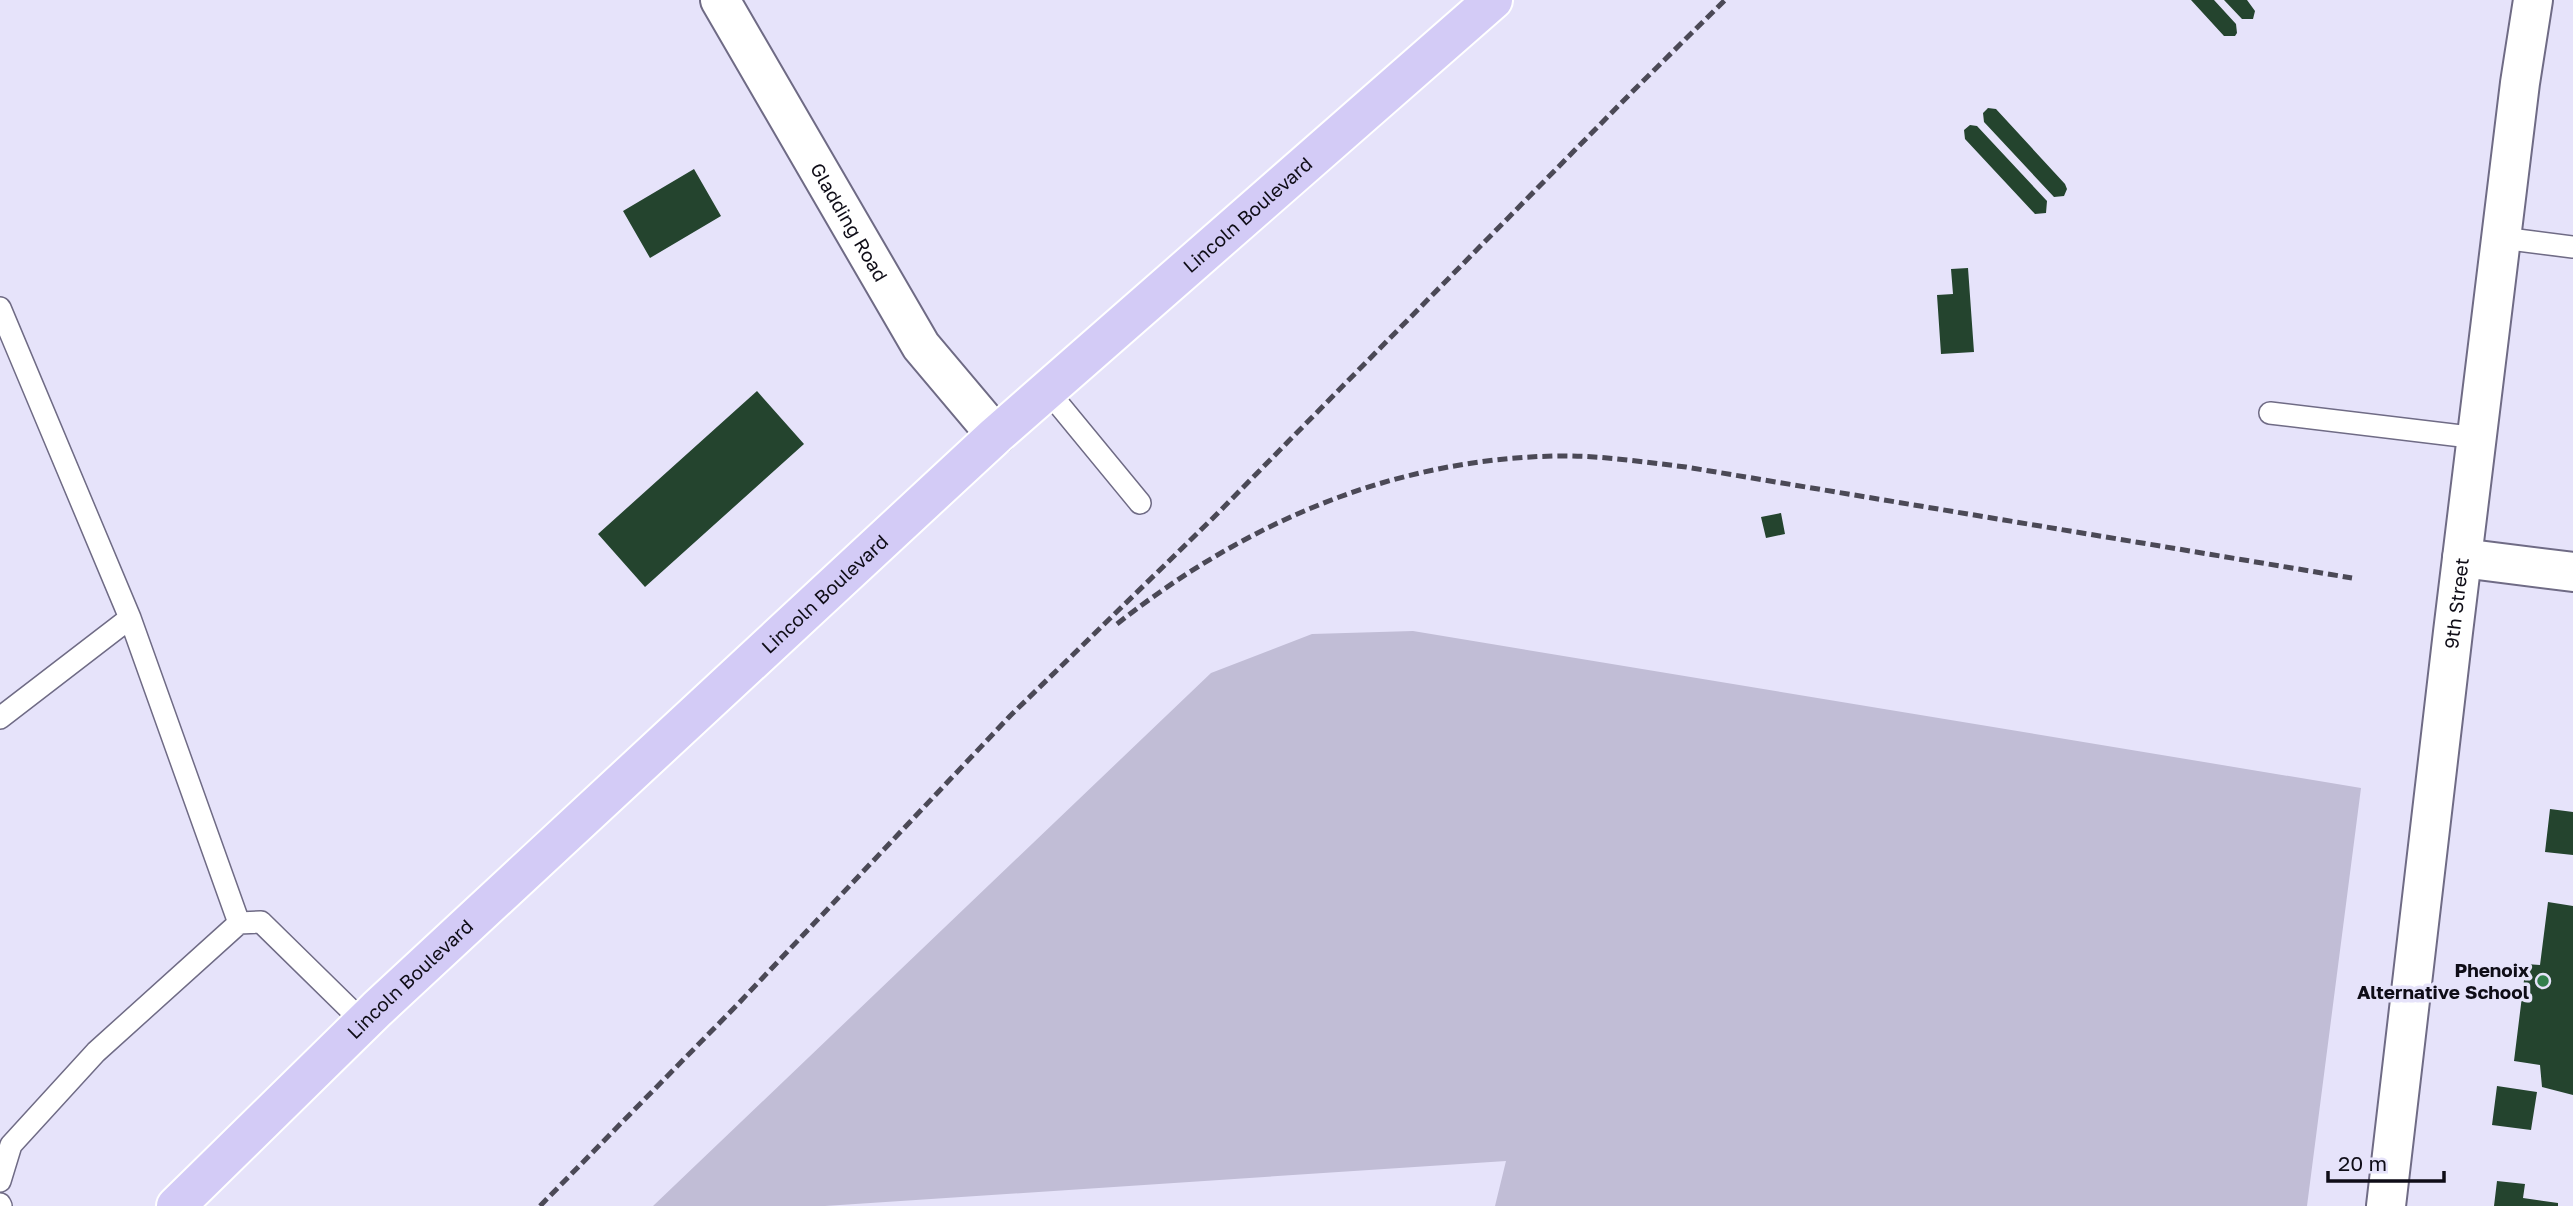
<svg xmlns="http://www.w3.org/2000/svg" width="2573" height="1206" viewBox="0 0 2573 1206" font-family="'Golos Text',sans-serif">
<style>
.green{fill:#c1bdd6}
.building{fill:#24442e}
.lines{fill:none;stroke-linecap:round;stroke-linejoin:round}
.service-casing{stroke:#6f6b85;stroke-width:24}
.minor-casing{stroke:#6f6b85;stroke-width:42}
.tertiary-casing{stroke:#6f6b85;stroke-width:42}
.primary-casing{stroke:#fff;stroke-width:42}
.service{stroke:#fff;stroke-width:21}
.minor{stroke:#fff;stroke-width:38}
.tertiary{stroke:#fff;stroke-width:38}
.primary{stroke:#d3cbf6;stroke-width:38}
.rail{stroke:#4b4956;stroke-width:5;stroke-dasharray:10 5;stroke-linecap:butt}
.poi-dot{fill:#337e4c;stroke:#e6e3fa;stroke-width:2.5}
.labels{text-anchor:middle;stroke-width:7;stroke-linejoin:round;paint-order:stroke}
.street-label{font-size:19px;fill:#0f0d17;stroke:#e6e3fa}
.poi-label{font-size:19px;font-weight:bold;fill:#0f0d17;stroke:#e6e3fa;text-anchor:end}
</style>
<rect width="100%" height="100%" fill="#e6e3fa"/>
<path class="green" d="M1413,631L2361,788L2307,1206H1495L1506,1161L825,1206H653L1211,673L1312,634Z"/>
<path class="building" d="M2191,0H2214L2236,24L2237,33L2235,36H2224Z
M2224,0H2247L2255,11L2253,19H2242Z
M1988,108L1996,109L2065,184L2067,189L2064,196L2054,197L1984,122L1983,113Z
M1970,125L1977,126L2047,201L2046,213L2035,214L1965,139L1964,130Z
M694,169L721,216L650,258L623,211Z
M1968,268L1974,352L1941,354L1937,295L1953,294L1951,269Z
M757,391L804,444L645,587L598,534Z
M1781,513L1785,534L1766,538L1761,517Z
M2550,809L2573,812V855L2545,852Z
M2548,902L2573,906V1095L2542,1087L2540,1065L2514,1061L2526,964L2540,965Z
M2497,1086L2537,1092L2531,1130L2492,1125Z
M2497,1181L2525,1184L2523,1198L2558,1203V1206H2494Z"/>
<g class="lines">
<g class="service-casing">
<path id="service" d="M2502,238L2573,247
M0,308L130,618L239,923
M1047,390L1140,503
M2270,413L2478,438
M0,718L130,618
M0,1181L11,1145L96,1052L239,923L261,922L364,1023
M0,1204L1,1206"/>
</g>
<g class="minor-casing">
<g id="minor">
<path id="s1" d="M720,0L921,346L996,435"/>
<path d="M2462,558L2573,572"/>
</g>
</g>
<g class="tertiary-casing">
<g id="tertiary">
<path id="s2" d="M2386,1206L2453,632L2520,83L2533,0"/>
</g>
</g>
<g class="primary-casing">
<g id="primary">
<path id="s3" d="M176,1206L377,1009L996,435L1493,0"/>
</g>
</g>
<use href="#service" class="service"/>
<use href="#minor" class="minor"/>
<use href="#tertiary" class="tertiary"/>
<use href="#primary" class="primary"/>
<path class="rail" d="M1117,624C1245,523 1390,460 1554,456C1599,455 1643,462 1686,467L2352,578
M540,1206L737,1005L1010,716L1212,519L1632,92L1725,0"/>
</g>
<circle class="poi-dot" cx="2543" cy="981" r="7"/>
<g class="labels">
<g class="street-label">
<text dy="7" stroke="none"><textPath href="#s3" startOffset="1460">Lincoln Boulevard</textPath></text>
<text dy="7" stroke="none"><textPath href="#s1" startOffset="257">Gladding Road</textPath></text>
<text dy="7" stroke="none"><textPath href="#s3" startOffset="892">Lincoln Boulevard</textPath></text>
<text dy="7" stroke="none"><textPath href="#s2" startOffset="607">9th Street</textPath></text>
<text dy="7" stroke="none"><textPath href="#s3" startOffset="326">Lincoln Boulevard</textPath></text>
</g>
<g class="poi-label">
<text x="2529" y="977">Phenoix<tspan x="2529" dy="22">Alternative School</tspan></text>
</g>
</g>
<path d="M2328 1171v10h116v-10" fill="none" stroke="#0f0d17" stroke-width="3.5"/>
<text x="2338" y="1171" font-size="21" fill="#0f0d17" stroke="#e6e3fa" stroke-width="5" paint-order="stroke">20 m</text>
</svg>
